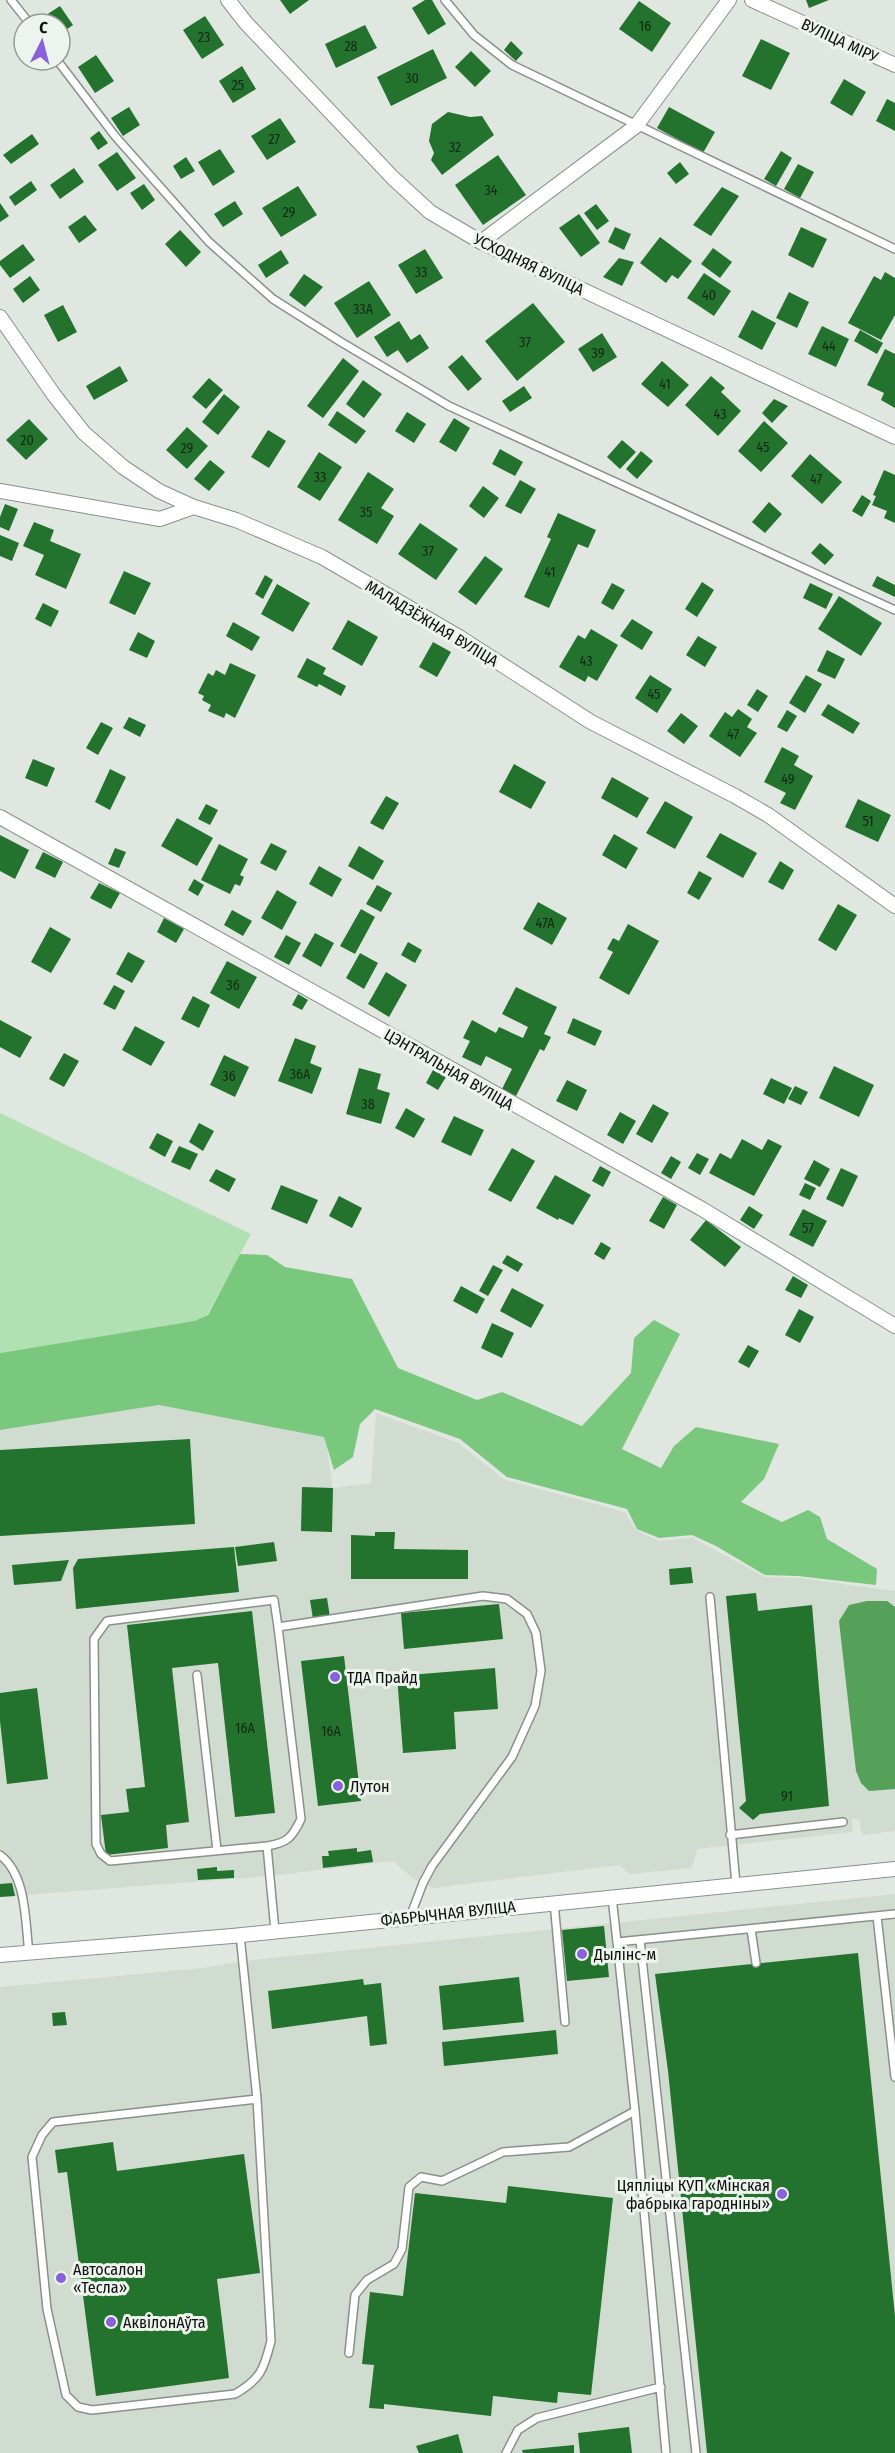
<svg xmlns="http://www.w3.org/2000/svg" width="895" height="2453" viewBox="0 0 895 2453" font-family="'Fira Sans Condensed',sans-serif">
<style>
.built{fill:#d0dcd0}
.green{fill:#b1e0b2}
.forest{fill:#7ac77e}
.water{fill:#55a15a}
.building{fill:#23722d}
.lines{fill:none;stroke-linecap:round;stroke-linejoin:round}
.service-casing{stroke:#8a908a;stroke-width:10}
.minor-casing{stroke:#8a908a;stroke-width:16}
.service{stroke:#fff;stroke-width:7}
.minor{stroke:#fff;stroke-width:14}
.poi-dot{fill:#8961db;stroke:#edf4ed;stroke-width:2}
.labels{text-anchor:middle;stroke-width:6;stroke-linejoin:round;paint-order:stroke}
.number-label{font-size:14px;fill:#132816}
.street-label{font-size:16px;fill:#0e100e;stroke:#edf4ed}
.poi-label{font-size:16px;fill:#0e100e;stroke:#edf4ed;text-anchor:start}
</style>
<rect width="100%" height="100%" fill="#e0e7e0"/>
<path class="built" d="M159,1405L325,1437L333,1488L371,1483L376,1413L458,1443L505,1480L625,1512L636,1530L659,1541L693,1538L765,1577L799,1578L895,1591V1831L862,1835L859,1819H852L853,1832L697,1849L692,1868L629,1874L620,1865L434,1888L413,1879L393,1861L270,1876L0,1897V1430Z
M895,1894V2453H0V1987L202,1968L243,1961Z"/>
<path class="green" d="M0,1113L251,1234L207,1315L194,1321L0,1353Z"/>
<path class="forest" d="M240,1254L267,1255L285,1267L352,1279L398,1368L477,1400L502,1392L582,1426L631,1373L634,1338L654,1320L680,1334L622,1449L661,1468L674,1446L696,1427L779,1444L764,1479L741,1502L782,1522L808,1510L820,1517L827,1539L877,1569L876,1585L798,1576L765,1575L716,1546L692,1535L659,1538L637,1529L627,1509L507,1477L460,1439L375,1409L360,1424L353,1457L334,1470L324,1437L159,1405L0,1430V1353L194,1321L208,1315Z"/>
<path class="water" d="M867,1601H887L895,1607V1789L869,1791L861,1783L856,1771L839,1621L849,1605Z"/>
<path class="building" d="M280,0H309L290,14Z
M425,0H432L446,24L428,35L412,8Z
M806,0H829L809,8Z
M639,1L671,23L652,52L619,29Z
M60,6L73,25L60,34V24H44L40,19Z
M205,16L224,45L202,59L183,30Z
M365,25L377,48L336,68L325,44Z
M761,39L790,53L771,90L742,76Z
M511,41L523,53L516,61L504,50Z
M433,49L447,78L391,106L377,77Z
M471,51L491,71L475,87L455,67Z
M96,55L114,81L95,93L78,67Z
M242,66L256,89L233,103L219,81Z
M844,79L866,92L852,116L830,103Z
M887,99L895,103V131L876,121Z
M129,107L140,125L123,136L111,118Z
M669,107L715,132L703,153L657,128Z
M448,112L470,117L482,116L494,135L442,175L431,160L434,153L429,141L432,124Z
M280,118L296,142L267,160L251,136Z
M99,131L108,143L98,150L90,138Z
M32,134L39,144L11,164L3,155Z
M220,149L235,172L213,186L198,162Z
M781,151L792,158L776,186L764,179Z
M117,152L136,178L117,191L98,165Z
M498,155L526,195L483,225L455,185Z
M186,157L195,171L181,179L173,166Z
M680,162L689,174L676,184L667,173Z
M798,164L814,172L800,198L784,189Z
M74,168L84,182L60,199L50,185Z
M31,181L37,190L15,206L9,197Z
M144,184L155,200L142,210L130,193Z
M298,186L317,215L281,237L262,208Z
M722,187L739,196L711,236L693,225Z
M235,201L243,214L223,227L214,214Z
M0,203L9,216L0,222Z
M596,204L609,221L597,230L584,213Z
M579,214L600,243L581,257L559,228Z
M85,215L97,230L79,243L68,227Z
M615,227L631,234L624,250L608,242Z
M801,227L827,239L813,268L788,255Z
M180,230L201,252L186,267L165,244Z
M660,237L692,261L678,279L672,275L666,283L640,263Z
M23,244L35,260L10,278L0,265V261Z
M713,248L732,262L720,278L701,264Z
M425,249L443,278L416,294L398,265Z
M281,250L289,263L266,278L258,265Z
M619,258L634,262L622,286L603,277Z
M885,272L895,278V315L881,340L848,323L874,276L881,280Z
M704,273L731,291L714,316L687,298Z
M304,274L323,287L305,307L289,295Z
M30,276L40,290L23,303L13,289Z
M369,281L391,315L357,338L334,303Z
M789,292L809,302L797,328L776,318Z
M533,303L565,342L517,381L485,341Z
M63,305L77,332L58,342L44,315Z
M752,310L776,323L762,350L738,337Z
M399,321L411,340L420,334L429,348L407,363L398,350L387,357L374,337Z
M822,326L849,339L836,367L808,354Z
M860,330L883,343L877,354L854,341Z
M602,333L617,357L593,372L578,349Z
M885,349L895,354V408L881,400L884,393L867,385Z
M462,355L482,379L468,391L448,367Z
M343,358L359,371L323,418L307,406Z
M662,361L689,385L668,407L641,384Z
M120,366L128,381L94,400L86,386Z
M711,376L725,388L721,392L741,411L718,436L685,405Z
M209,378L223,390L206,409L192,397Z
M363,380L382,394L364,418L346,404Z
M524,386L532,398L510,412L502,401Z
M224,394L240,407L218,435L202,422Z
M774,399L788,406L772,423L762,413Z
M337,411L366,431L356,444L328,425Z
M407,412L426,424L414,443L395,431Z
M454,418L470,428L456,452L439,442Z
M29,419L48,439L26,460L6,440Z
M764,421L788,443L761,472L738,451Z
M187,427L208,446L187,469L166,450Z
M268,430L286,441L269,468L251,457Z
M622,440L636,452L620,469L607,457Z
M500,449L523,462L515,476L492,464Z
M641,451L653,461L637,479L626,469Z
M319,452L342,467L320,501L297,487Z
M810,454L842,482L822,504L791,476Z
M210,460L225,472L209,491L194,479Z
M884,470L895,475V523L884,518L887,511L872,505L876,496L873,495Z
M368,472L394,489L381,508L394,516L377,544L338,520Z
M520,480L536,489L521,514L505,506Z
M483,486L499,498L484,518L469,506Z
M862,495L871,501L862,517L852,511Z
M769,502L782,514L765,533L752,522Z
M5,504L18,509L9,531L0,527V517Z
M558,513L596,530L588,548L578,544L549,608L524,597L551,539L547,537Z
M34,522L54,530L50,541L81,554L66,589L35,575L44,555L23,546Z
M420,523L458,549L436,580L398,554Z
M0,535L19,543L12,561L0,556Z
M820,543L834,555L825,565L811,553Z
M485,556L503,569L476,605L458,592Z
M124,571L151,583L135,615L109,603Z
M265,575L273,580L263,599L255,594Z
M877,576L895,585V597L872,586Z
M702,582L714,590L697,617L685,609Z
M612,583L625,590L613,610L601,603Z
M810,583L833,594L826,609L803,598Z
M277,584L310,603L293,632L261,614Z
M839,596L882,623L861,656L818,629Z
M43,603L59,611L51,627L35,619Z
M632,619L653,632L642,650L620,636Z
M348,620L378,637L362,666L332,649Z
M233,622L260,637L252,651L226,636Z
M591,629L618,645L597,681L588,676L585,682L559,667L578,635L585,639Z
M138,632L155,641L147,658L129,650Z
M698,636L717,647L705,667L686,655Z
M433,642L451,652L437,677L419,667Z
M827,650L845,659L835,679L817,671Z
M307,658L326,668L323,674L346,686L341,696L319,684L317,687L297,677Z
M230,663L256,675L235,718L226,713L224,718L208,711L211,705L202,700L204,696L198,693L208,673L213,676L216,670L225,675Z
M650,675L672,689L657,713L635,698Z
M806,675L822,684L805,713L789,703Z
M757,689L768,696L758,712L747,705Z
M828,704L860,723L853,734L821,715Z
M738,709L752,719L747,727L757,733L740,757L709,736L725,712L732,717Z
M787,710L797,716L787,732L777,727Z
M681,713L698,726L684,744L667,731Z
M129,717L146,725L140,737L123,728Z
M101,722L113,728L98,755L86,748Z
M782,747L799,756L794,765L813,776L795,810L780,803L786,793L764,782Z
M33,759L55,768L47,787L25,778Z
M514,764L546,782L531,809L499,792Z
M110,769L126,777L110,810L95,802Z
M612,777L649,798L637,818L601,798Z
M386,796L399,803L383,830L370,823Z
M858,799L891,815L878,842L845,827Z
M665,801L693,817L675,849L646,833Z
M206,804L218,810L210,825L198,819Z
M177,818L213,838L197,866L161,846Z
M720,833L757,853L743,878L706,857Z
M614,834L638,848L626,869L602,855Z
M0,835L29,850L15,879L0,871Z
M271,843L287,851L276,871L260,863Z
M219,844L248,859L240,875L244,877L240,886L235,884L230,894L201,880Z
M359,846L384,861L373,880L348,866Z
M115,848L126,852L119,868L108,864Z
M43,852L63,862L55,878L35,868Z
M780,861L794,870L783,890L768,882Z
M319,866L342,879L332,897L309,884Z
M699,871L712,878L699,900L687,893Z
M194,879L204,885L198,896L188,890Z
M99,883L120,893L111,909L90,898Z
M377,885L392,893L381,912L366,904Z
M277,890L297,902L282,930L261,918Z
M538,902L567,918L552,945L523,929Z
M838,904L857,915L836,951L818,940Z
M361,909L375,917L355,954L340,946Z
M232,910L252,921L243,936L224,925Z
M164,918L184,929L176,943L157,932Z
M628,924L659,941L629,995L599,978L613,952L607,949L613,938L619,941Z
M50,927L71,939L51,973L31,962Z
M315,933L334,943L321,967L302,956Z
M286,935L301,943L289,965L274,957Z
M408,942L422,950L415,963L401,955Z
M128,952L145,961L132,983L116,974Z
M360,953L378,963L364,989L346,978Z
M227,961L257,977L239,1009L210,993Z
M386,972L407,985L389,1017L368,1004Z
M114,985L125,991L115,1010L103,1004Z
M516,987L557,1007L544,1034L551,1037L544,1051L540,1049L516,1096L502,1089L512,1069L486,1056L481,1066L462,1057L470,1041L463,1038L472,1020L496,1033L499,1027L523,1038L528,1027L502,1014Z
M298,994L308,1000L302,1010L292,1005Z
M193,996L210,1005L199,1028L181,1019Z
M573,1018L602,1031L595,1046L567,1033Z
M0,1020L32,1037L20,1058L0,1047Z
M135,1026L165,1042L151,1066L122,1050Z
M295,1038L316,1046L310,1063L322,1068L312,1094L278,1081Z
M64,1053L79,1061L64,1087L49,1079Z
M224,1055L249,1067L235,1097L210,1085Z
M834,1066L874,1085L859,1117L819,1098Z
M359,1068L381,1074L377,1089L390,1093L381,1124L346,1114Z
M433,1070L446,1077L438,1090L426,1083Z
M771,1078L792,1088L784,1104L763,1094Z
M567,1080L587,1090L577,1111L556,1101Z
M795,1086L808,1092L801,1105L788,1099Z
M653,1104L669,1113L652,1143L636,1134Z
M406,1108L425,1119L414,1138L395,1128Z
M620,1112L636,1121L623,1144L607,1135Z
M454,1116L484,1130L471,1156L441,1142Z
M199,1123L214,1131L203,1151L189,1142Z
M157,1133L173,1141L165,1157L149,1148Z
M742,1139L762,1150L768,1139L782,1146L754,1196L709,1173L720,1153L731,1159Z
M179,1146L198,1154L190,1170L171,1162Z
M512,1148L535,1161L511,1202L488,1190Z
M697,1153L709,1159L700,1175L688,1168Z
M671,1156L681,1162L671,1179L661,1173Z
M814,1160L830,1169L820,1187L804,1179Z
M600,1166L611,1172L603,1187L592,1181Z
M841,1168L858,1176L843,1207L826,1199Z
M216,1169L236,1179L229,1192L209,1181Z
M555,1175L591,1195L573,1225L559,1218L558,1220L536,1208Z
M805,1183L816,1188L810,1200L799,1195Z
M281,1185L318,1200L307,1224L271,1209Z
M339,1196L362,1208L352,1228L329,1216Z
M663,1197L677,1205L664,1229L649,1221Z
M749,1206L763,1215L754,1229L740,1220Z
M803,1209L827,1221L813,1247L789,1235Z
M706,1220L741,1247L725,1267L690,1240Z
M601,1242L611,1248L604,1260L594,1254Z
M507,1255L523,1264L518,1272L502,1263Z
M493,1265L503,1270L488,1296L479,1291Z
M793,1276L808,1285L801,1298L785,1290Z
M461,1286L485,1299L477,1314L453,1301Z
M512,1288L544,1305L531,1328L500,1311Z
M799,1309L814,1317L800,1343L785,1335Z
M492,1323L514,1333L502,1358L481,1348Z
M748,1345L759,1351L749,1368L738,1362Z
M190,1439L195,1524L0,1536V1450Z
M302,1487L333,1488L332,1532L301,1531Z
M375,1532H395L394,1549L468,1550V1579H351V1535L375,1536Z
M274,1542L277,1561L238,1566L235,1547Z
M234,1547L239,1592L76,1609L73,1568L78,1559Z
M69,1560L61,1581L14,1585L12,1565Z
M691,1567L693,1583L670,1585L669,1569Z
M756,1593L758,1611L812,1605L829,1806L760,1814L753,1820L739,1808L746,1801L726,1596Z
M327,1598L330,1617L313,1619L310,1600Z
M499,1604L503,1639L404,1649L401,1613Z
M252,1611L275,1813L235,1817L218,1663L172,1668L189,1822L166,1825L168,1848L106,1855L101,1815L129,1812L126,1789L145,1787L127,1625Z
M344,1656L361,1801L318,1806L301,1661Z
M495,1668L498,1709L454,1712L456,1749L403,1753L397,1676Z
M37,1688L48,1779L7,1784L0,1721V1693Z
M357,1848V1852L371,1850L373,1862L323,1868L322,1856H329L328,1851Z
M217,1867V1871L234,1870V1878L198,1880L197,1869Z
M12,1883L15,1896L0,1897V1884Z
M604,1926L609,1977L567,1981L562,1930Z
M858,1953L895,2316V2453H707L668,2071L655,1974Z
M519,1977L524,2022L443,2030L439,1986Z
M363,1979L364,1985L381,1983L387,2044L370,2046L367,2016L272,2029L268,1991Z
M65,2012L67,2025L53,2026L52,2013Z
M556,2030L558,2054L444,2066L442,2042Z
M113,2142L117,2171L244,2154L260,2273L217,2279L229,2378L96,2396L67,2172L58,2173L55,2150Z
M508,2186L613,2198L591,2395L558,2392L557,2403L493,2396L491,2416L384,2404V2409L369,2408L374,2365L362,2364L370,2292L403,2296L415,2193L506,2203Z
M629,2427L632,2453H580L578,2433Z
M458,2434L463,2453H419L416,2446Z
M574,2445V2453H523L522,2450Z"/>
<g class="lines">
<g class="service-casing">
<path id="service" d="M11,0L30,24
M445,0L474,35L512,65L895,249
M57,60L115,136L209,242L273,299L341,342L449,406L895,610
M710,1597L736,1884
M197,1675L217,1850
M730,1835L843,1822
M267,1846L110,1861L101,1854L96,1844L94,1639L107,1621L274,1600L278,1627
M0,1855C27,1875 25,1922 29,1953
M612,1897L617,1942
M554,1902L565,2022
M877,1916L895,2077
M751,1929L756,1963
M275,1931L267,1846C287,1843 292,1838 301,1819L278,1627L483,1596L507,1599L527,1614L536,1633L541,1671L535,1706L512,1757L432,1866L423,1883L410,1917
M240,1935L257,2099L271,2341C264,2369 261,2379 235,2394L92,2410L78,2407L66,2395L47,2309L32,2157L42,2135L53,2122L257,2099
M640,1940L696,2453
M349,2353L355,2295L367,2280L394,2264L402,2249L409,2187L421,2177L442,2181L503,2152L569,2147L635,2111
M506,2453L518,2430L537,2418L661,2387
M666,2453L635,2111L617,1942L895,1914"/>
</g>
<g class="minor-casing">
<path id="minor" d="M228,0L246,23L393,178L430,212L481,242L895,437
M752,0L895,65
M481,242L636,126L729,0
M0,317L54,395L84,433L123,467L159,491L194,507L236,520L322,557L459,637L591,722L735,796L768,815L895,906
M0,491L160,519L194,507
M0,817L702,1209L895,1326
M0,1955L232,1936L895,1869"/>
</g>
<use href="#service" class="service"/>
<use href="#minor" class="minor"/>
</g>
<g class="poi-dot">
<circle cx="335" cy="1677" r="6"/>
<circle cx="338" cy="1786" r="6"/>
<circle cx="582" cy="1954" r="6"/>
<circle cx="782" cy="2194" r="6"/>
<circle cx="61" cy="2278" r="6"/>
<circle cx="111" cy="2322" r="6"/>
</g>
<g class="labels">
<g class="number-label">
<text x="645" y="31">16</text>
<text x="204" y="42">23</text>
<text x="351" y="51">28</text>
<text x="412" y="83">30</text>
<text x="238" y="90">25</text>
<text x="274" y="144">27</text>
<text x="455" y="152">32</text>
<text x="491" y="195">34</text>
<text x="289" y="217">29</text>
<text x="421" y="277">33</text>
<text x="709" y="300">40</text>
<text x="363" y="314">33А</text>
<text x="525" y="347">37</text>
<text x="829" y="351">44</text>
<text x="598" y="358">39</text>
<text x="665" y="389">41</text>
<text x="720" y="419">43</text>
<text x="27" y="445">20</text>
<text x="763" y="452">45</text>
<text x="187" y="453">29</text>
<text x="320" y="482">33</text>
<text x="816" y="484">47</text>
<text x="366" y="517">35</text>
<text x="428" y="556">37</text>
<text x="550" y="577">41</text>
<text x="586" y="666">43</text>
<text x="654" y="699">45</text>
<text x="733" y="739">47</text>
<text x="788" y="784">49</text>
<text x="868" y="826">51</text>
<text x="545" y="928">47А</text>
<text x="233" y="990">36</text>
<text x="300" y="1079">36А</text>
<text x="229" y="1081">36</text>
<text x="368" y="1109">38</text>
<text x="808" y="1233">57</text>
<text x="245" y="1733">16А</text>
<text x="331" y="1736">16А</text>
<text x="787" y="1801">91</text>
</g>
<g class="street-label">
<text transform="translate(840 40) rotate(25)" y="6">ВУЛІЦА МІРУ</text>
<text transform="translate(529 264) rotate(26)" y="6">УСХОДНЯЯ ВУЛІЦА</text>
<text transform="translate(432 623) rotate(31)" y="6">МАЛАДЗЁЖНАЯ ВУЛІЦА</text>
<text transform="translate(449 1069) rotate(30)" y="6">ЦЭНТРАЛЬНАЯ ВУЛІЦА</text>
<text transform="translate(448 1913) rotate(-6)" y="6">ФАБРЫЧНАЯ ВУЛІЦА</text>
</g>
<g class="poi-label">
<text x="347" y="1683">ТДА Прайд</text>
<text x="350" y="1792">Лутон</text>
<text x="594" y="1960">Дылінс-м</text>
<text x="770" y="2191" text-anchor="end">Цяпліцы КУП «Мінская<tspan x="770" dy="18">фабрыка гародніны»</tspan></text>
<text x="73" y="2275">Автосалон<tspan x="73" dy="18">«Тесла»</tspan></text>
<text x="123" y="2328">АквілонАўта</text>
</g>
</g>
<g transform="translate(42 42) rotate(6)"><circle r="28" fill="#edf4ed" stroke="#949994" stroke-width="1.5"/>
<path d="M0-4.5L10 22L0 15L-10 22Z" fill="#8961db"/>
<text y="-9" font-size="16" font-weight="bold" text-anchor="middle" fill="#0e100e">С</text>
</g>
</svg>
